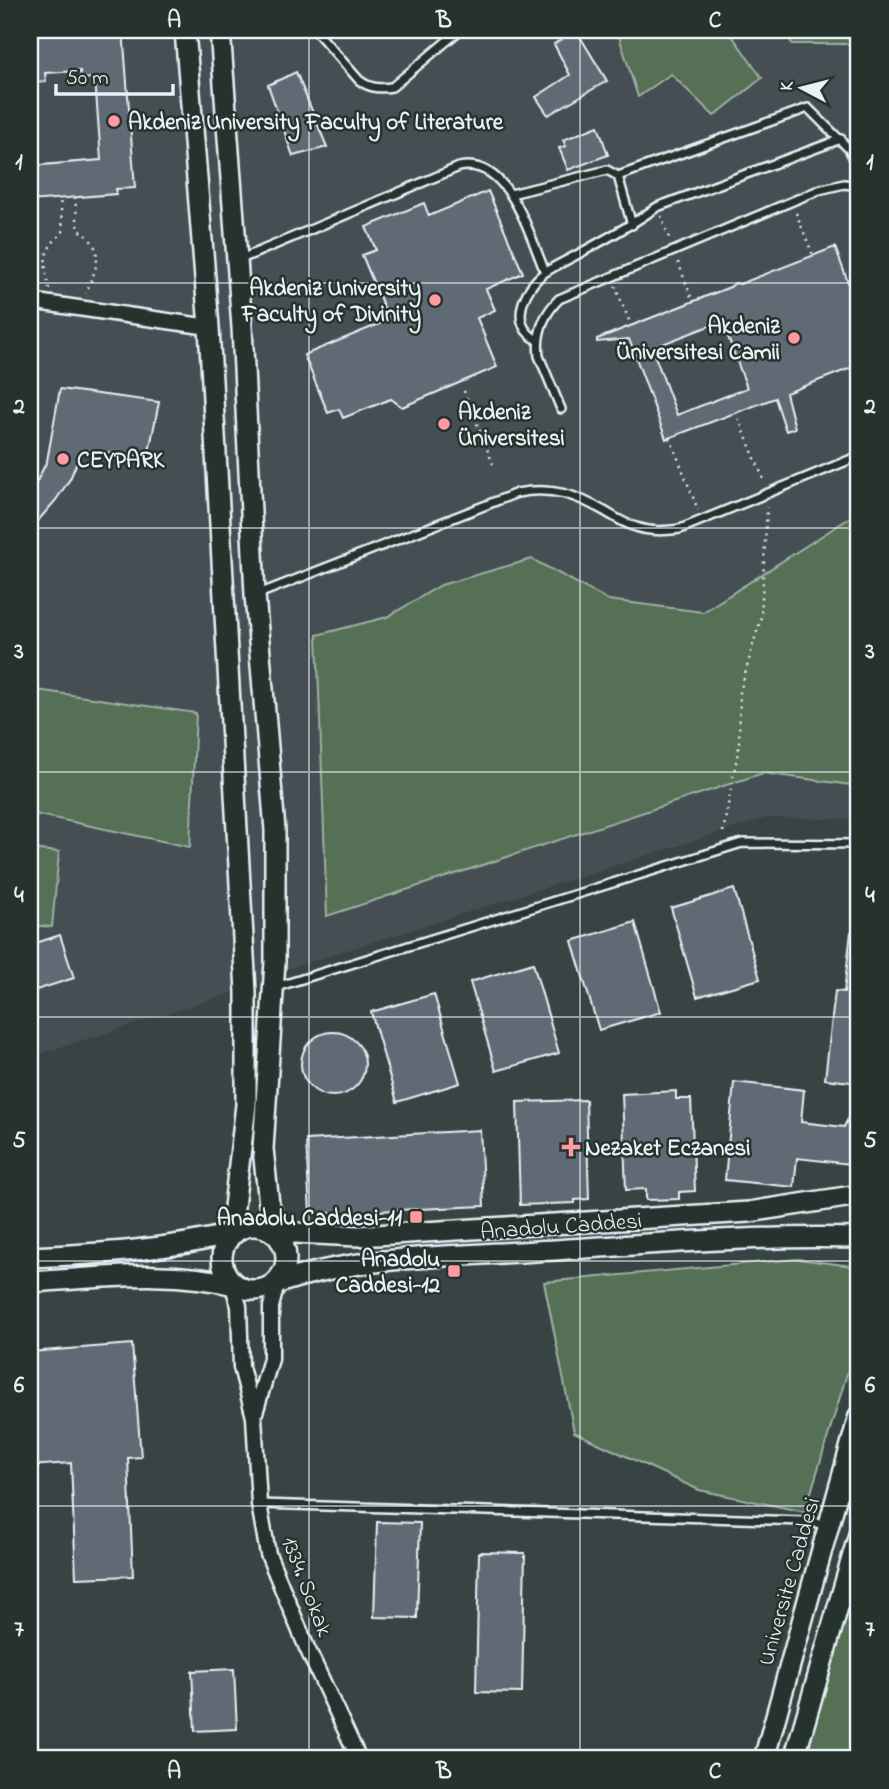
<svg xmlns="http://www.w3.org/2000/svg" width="889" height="1789" viewBox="0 0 889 1789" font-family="'Indie Flower',sans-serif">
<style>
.built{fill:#445052}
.green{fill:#556f55;stroke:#9eb0a6;stroke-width:2}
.building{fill:#616b75;stroke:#e8f1f8;stroke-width:2;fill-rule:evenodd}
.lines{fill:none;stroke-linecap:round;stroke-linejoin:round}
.lane-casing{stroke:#e8f1f8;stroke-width:12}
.street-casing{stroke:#e8f1f8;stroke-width:19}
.secondary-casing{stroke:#e8f1f8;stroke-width:24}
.path{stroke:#e8f1f8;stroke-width:2.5;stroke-dasharray:2 5;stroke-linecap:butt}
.lane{stroke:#26332d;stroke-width:7}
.street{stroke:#26332d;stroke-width:14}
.secondary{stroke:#26332d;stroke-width:19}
.grid{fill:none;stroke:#e8f1f8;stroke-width:2;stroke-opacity:0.55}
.poi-dot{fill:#ff9aa2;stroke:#26332d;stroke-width:2.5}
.labels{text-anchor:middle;stroke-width:5;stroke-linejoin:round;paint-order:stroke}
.poi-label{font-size:23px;font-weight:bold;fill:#e8f1f8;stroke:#26332d;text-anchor:start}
.street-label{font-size:23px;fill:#e8f1f8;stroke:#26332d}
.neatline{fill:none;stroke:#e8f1f8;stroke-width:2.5}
.grid-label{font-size:23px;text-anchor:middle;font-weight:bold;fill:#e8f1f8}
</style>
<rect width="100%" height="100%" fill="#384443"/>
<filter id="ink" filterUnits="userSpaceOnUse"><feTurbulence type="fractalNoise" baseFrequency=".0143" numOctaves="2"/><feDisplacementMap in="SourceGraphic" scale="14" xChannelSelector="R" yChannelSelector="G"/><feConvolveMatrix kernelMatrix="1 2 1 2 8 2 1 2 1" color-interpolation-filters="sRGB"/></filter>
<g filter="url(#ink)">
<path class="built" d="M30,30H859V819L766,818L287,969L231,993L30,1057Z"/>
<path class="green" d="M617,30H728L762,78L714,116L671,74L638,97Z
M785,30H859V44H792Z
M859,512V786L763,773L327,916L317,635L387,617L441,585L532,559L608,600L703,612Z
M30,689L196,713L190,847L30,813Z
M30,849L59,852L52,927L30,925Z
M798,1259L859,1267V1334L805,1512L699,1490L574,1432L544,1282Z
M859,1534V1759H794Z"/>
<path class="building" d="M30,30H123L135,188L116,189V194L30,201V166L101,160L95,78L81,79L80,71L45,73L46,82L30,83Z
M576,30L607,81L548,115L536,97L570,75L554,44Z
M296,72L327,147L293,156L268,85Z
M598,126L608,155L568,170L559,148L566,146L563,140Z
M488,191L523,273L486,289L495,310L477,318L497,367L402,407L391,399L343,418L339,409L328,413L304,355L389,320L362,255L376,250L366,227L424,203L429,216Z
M835,247L859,312V365L786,393L795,428L786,431L775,398L666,439L629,339L597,342V339L730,287L735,283L740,284ZM722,321L747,388L677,415L652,348Z
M60,389L159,402L148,457L82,450L70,479L56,500L30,530V495L47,461Z
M734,889L760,979L697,997L671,908Z
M635,922L661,1012L599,1030L572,941Z
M851,932H859V1083L825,1079L835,991L844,992Z
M60,935L74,978L30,992V945Z
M533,963L559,1053L496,1071L470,982Z
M434,994L460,1083L397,1102L371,1012Z
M301 1064a32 32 0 1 1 64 0a32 32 0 1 1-64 0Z
M734,1082L804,1090L801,1122L844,1127L859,1096V1165L797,1158L794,1187L725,1180Z
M676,1091V1099H691L695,1191L679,1192V1199L646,1200V1189L626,1190L622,1094Z
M586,1100L589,1199L575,1200V1203L520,1205L517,1102Z
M480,1130L484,1206L310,1214L306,1140Z
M132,1344L141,1457L128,1458L133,1576L76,1578L71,1463L30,1466V1352Z
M377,1522L420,1523L417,1618L374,1617Z
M479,1552L525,1553L522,1693L476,1692Z
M234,1669L237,1729L195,1731L192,1671Z"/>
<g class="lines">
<g class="lane-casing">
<path id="lane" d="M315,30L359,80C369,88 379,89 392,87L460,30
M511,194L607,170L618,176
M632,225L618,176L808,108L849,149L859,169
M241,259L459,167C509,156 530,237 545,272
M538,340C508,326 523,289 544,273C556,265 570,259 582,252C608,238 633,224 657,207L841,139
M561,409L539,356C536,333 543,315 559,299L819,190L844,184L859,186
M256,595L517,493C552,486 576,495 606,512C616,518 625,524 636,527C651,532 665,531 680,529L859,456
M276,987L742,843L859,844
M259,1504L804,1521L828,1525"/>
</g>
<g class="street-casing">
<path id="street" d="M30,301L209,327
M231,1280L239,1306L241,1367L254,1417L259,1504L268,1554L307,1648L359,1759
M254,1416L271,1359V1307L278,1279"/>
</g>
<g class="secondary-casing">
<path id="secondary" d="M185,30L209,327L246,992V1105L232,1224L228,1240
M220,30L242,327L255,595L275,830V962L263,1149L269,1204L280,1240
M222 1258a32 32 0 1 1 64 0a32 32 0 1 1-64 0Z
M273,1232L359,1236L749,1212L859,1195
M30,1257C98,1254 168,1250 235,1233
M30,1282C101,1278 169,1268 239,1286
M270,1286C353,1255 448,1257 536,1251C644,1245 751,1235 859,1238
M764,1759L859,1416
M794,1759L859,1534"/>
</g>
<path class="path" d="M75,197L78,229C107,249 97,266 86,293
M796,213L813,255
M661,216L670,240
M678,262L693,302
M615,286L631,325
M49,289C44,261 41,252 63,232L60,198
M464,391L493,464
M736,412L765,483
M670,438L698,510
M723,832L739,746L740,692L761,617L767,507"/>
<use href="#lane" class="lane"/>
<use href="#street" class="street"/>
<use href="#secondary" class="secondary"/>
</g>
</g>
<path class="grid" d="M309,30V1759M580,30V1759M30,283H859M30,528H859M30,772H859M30,1017H859M30,1261H859M30,1506H859"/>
<g class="poi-dot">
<circle cx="114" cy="121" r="7"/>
<circle cx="435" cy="300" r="7"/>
<circle cx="794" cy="338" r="7"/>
<circle cx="444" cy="424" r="7"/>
<circle cx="63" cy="459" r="7"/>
<path d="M567.5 1136.5h7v7h7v7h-7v7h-7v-7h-7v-7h7z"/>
<rect x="409" y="1210" width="14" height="14" rx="3.5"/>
<rect x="447" y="1264" width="14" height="14" rx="3.5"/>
</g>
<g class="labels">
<g class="poi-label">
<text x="128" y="129">Akdeniz University Faculty of Literature</text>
<text x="421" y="295" text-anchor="end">Akdeniz University<tspan x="421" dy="26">Faculty of Divinity</tspan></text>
<text x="780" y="333" text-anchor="end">Akdeniz<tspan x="780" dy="26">Üniversitesi Camii</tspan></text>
<text x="458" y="419">Akdeniz<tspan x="458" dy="26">Üniversitesi</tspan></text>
<text x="77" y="467">CEYPARK</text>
<text x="585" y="1155">Nezaket Eczanesi</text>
<text x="402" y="1225" text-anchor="end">Anadolu Caddesi-11</text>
<text x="440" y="1266" text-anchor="end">Anadolu<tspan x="440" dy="26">Caddesi-12</tspan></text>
</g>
<g class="street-label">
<text transform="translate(561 1225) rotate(-4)" y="8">Anadolu Caddesi</text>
<text transform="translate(788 1581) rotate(-74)" y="8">Universite Caddesi</text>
<text transform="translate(308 1586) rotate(69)" y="8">1334. Sokak</text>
</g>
</g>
<rect width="889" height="1789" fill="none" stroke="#26332d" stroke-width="77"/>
<g transform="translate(802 88) rotate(277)" stroke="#26332d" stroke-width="5" paint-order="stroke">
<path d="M0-5L12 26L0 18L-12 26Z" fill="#e8f1f8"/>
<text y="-10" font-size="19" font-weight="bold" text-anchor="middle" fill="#e8f1f8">K</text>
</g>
<path d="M56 84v10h117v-10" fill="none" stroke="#e8f1f8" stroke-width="3.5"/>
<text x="66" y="84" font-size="21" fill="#e8f1f8" stroke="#26332d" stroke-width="5" paint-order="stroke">50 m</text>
<rect x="38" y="38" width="812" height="1712" class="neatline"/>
<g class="grid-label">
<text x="174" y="27">A</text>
<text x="444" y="27">B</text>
<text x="715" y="27">C</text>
<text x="19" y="169">1</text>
<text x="870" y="169">1</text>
<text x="19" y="413">2</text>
<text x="870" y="413">2</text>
<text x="19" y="658">3</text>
<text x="870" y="658">3</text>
<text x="19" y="902">4</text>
<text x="870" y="902">4</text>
<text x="19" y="1147">5</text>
<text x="870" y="1147">5</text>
<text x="19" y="1392">6</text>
<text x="870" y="1392">6</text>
<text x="19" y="1636">7</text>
<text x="870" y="1636">7</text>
<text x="174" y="1778">A</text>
<text x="444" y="1778">B</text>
<text x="715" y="1778">C</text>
</g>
</svg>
